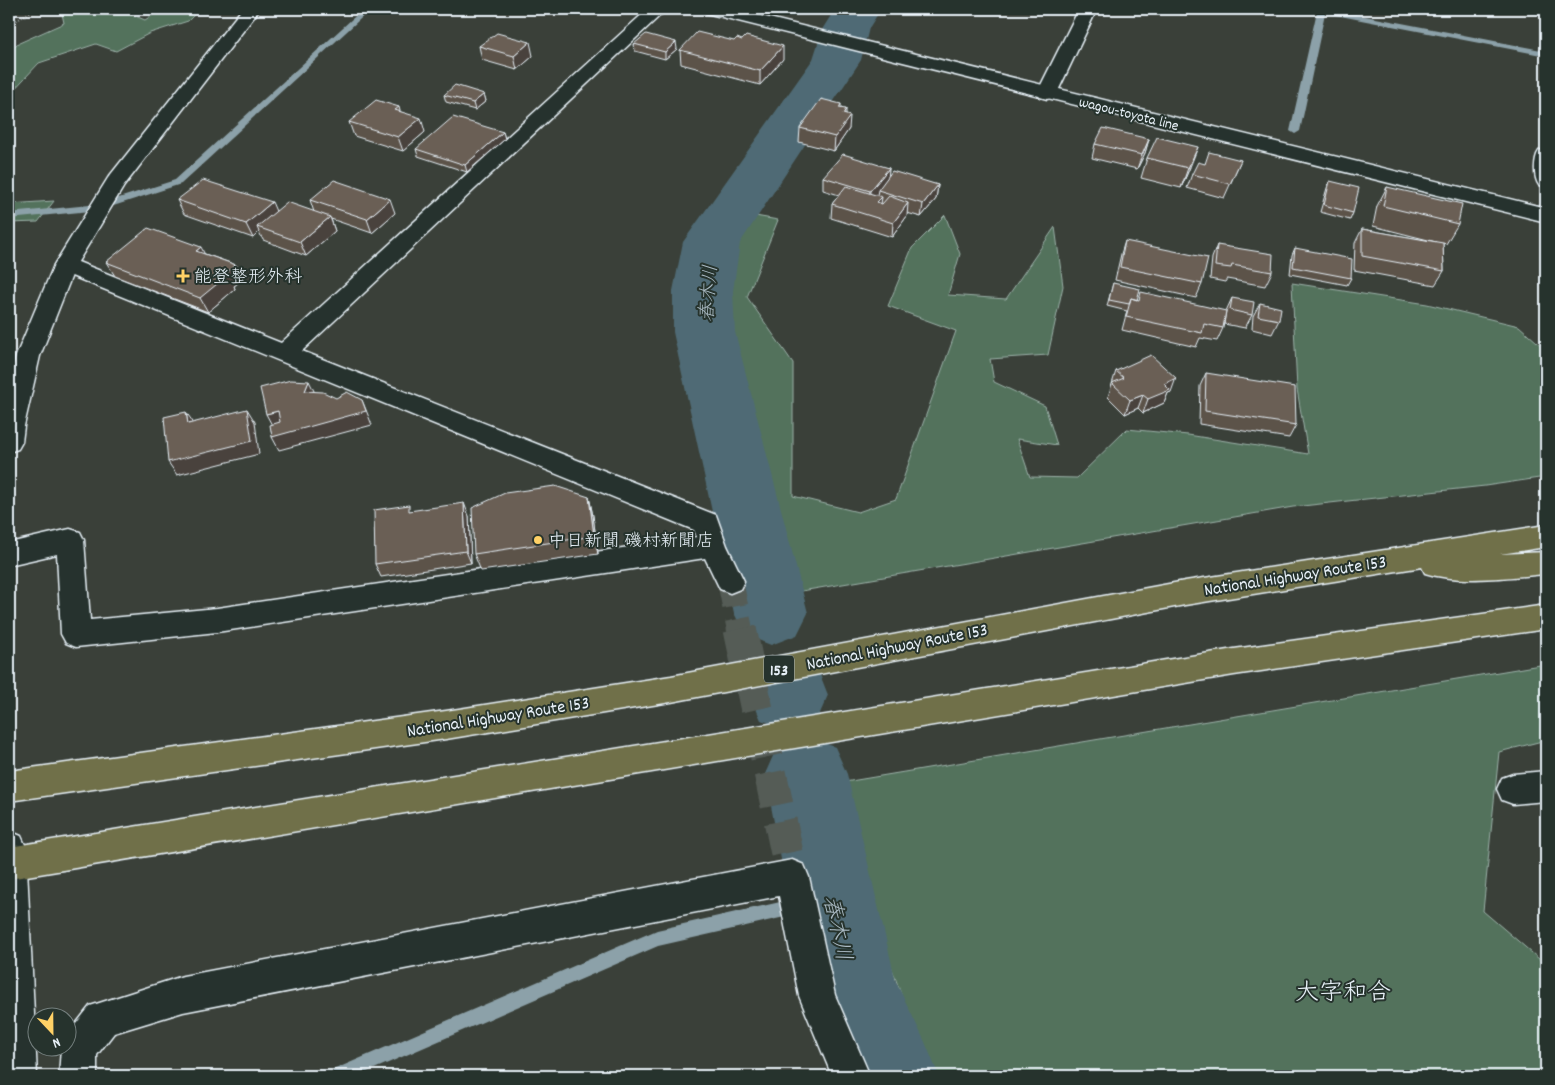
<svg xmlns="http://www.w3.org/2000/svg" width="1555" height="1085" viewBox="0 0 1555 1085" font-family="Dekko,'Klee One',sans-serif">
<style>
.green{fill:#52725c;stroke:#9db2aa}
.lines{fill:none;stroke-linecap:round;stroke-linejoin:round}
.stream{fill:#8ca1a9;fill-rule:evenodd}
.river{fill:#4f6b75;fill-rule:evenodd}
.minor-tunnel-far1{stroke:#545b56;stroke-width:26;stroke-dasharray:26 13;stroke-linecap:butt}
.minor-tunnel{stroke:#545b56;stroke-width:33;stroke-dasharray:33 16;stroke-linecap:butt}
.minor-casing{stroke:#e8f1f8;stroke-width:3}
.tertiary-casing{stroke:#e8f1f8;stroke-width:3}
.secondary-casing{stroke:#e8f1f8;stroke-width:3}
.trunk-casing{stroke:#e8f1f8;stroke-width:3}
.path{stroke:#e8f1f8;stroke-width:2.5;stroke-dasharray:0.5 2.5;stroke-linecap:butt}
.minor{fill:#26332d;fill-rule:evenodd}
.tertiary{fill:#26332d;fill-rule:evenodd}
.secondary{fill:#26332d;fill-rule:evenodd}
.trunk{fill:#70704a;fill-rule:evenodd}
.wall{fill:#5b5249;stroke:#e8f1f8}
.shaded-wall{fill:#4a423c;stroke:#e8f1f8}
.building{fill:#6a5f55;stroke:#e8f1f8}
.poi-dot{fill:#ffd166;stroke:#26332d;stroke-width:2}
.labels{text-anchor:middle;stroke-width:4;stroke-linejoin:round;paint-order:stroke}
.far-street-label{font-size:15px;fill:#e8f1f8;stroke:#26332d}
.shield{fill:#26332d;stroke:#aeb8bb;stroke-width:1}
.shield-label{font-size:16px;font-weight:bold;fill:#e8f1f8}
.poi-label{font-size:18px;fill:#e8f1f8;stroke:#26332d;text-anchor:start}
.street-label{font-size:18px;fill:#e8f1f8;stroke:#26332d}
.water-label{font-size:19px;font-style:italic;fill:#abbbc4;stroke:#26332d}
.near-water-label{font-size:22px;font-style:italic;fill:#abbbc4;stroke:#26332d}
.near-quarter-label{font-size:24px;fill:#e8f1f8;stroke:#26332d}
</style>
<rect width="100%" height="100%" fill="#3a4039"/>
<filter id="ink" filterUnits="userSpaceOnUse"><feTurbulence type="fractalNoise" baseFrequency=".02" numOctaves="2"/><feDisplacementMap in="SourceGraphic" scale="10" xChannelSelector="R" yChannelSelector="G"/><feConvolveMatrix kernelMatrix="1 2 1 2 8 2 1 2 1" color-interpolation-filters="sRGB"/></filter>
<g filter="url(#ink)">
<path class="green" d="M61,9H128V13L145,20L162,9H200L188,21L150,33L116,51L96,44L39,63L9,95V51L17,44L64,23Z
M54,201L38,222L9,223V204Z
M744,214L778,220L747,297L793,363V496L858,512L896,499L956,331L888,306L912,248L945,215L960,254L948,295L1006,299L1055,227L1063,286L1048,355L990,359L994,382L1045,406L1057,445L1017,439L1030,477L1077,478L1127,429L1188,435L1308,454L1297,389L1292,283L1427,304L1519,326L1546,350V477L1485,486L1293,507L790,593L712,328L714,292L720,244Z
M1546,664V740L1499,752L1483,911L1546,965V1076H930L827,785Z"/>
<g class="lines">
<path class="stream" d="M363,9H371L181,184L101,210L9,219V213L100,204L175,180Z
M1314,9H1329L1546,51V56L1325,13L1300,131L1295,134L1290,131L1317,11Z
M833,890L838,893L841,898L838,903L833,906L658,946L358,1076H331L333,1070L657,930Z"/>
<path class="river" d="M835,9H881L869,28L861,60L740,243L733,291L735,332L808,613L797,635L771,645L745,635L734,613L673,332V291L683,242L813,59L823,28Z
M789,657L817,667L828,695L817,720L789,730L761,720L750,695L761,667Z
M806,736L835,747L847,774L896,982L925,1042L939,1076H842L806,992L765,774L777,747Z"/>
<path class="minor-tunnel-far1" d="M730,581L740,630"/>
<path class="minor-tunnel" d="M740,629L792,877"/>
<g class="minor-casing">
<path id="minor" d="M648,9H667L302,351L716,515L727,546L744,581L740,589L730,593L720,589L705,558L217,632L76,647L66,643L61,634L57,554L9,565V543L70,529L80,532L84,540L90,620L217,608L697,537L694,530L57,270L54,265L57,260L65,258L73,260L281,343Z
M1079,9H1097L1057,93L1054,97L1047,99L1040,97L1037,93Z
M1546,149V186L1539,185C1533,177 1534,158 1539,151Z
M1546,771V801L1513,804L1502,800L1497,789L1502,778L1513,774Z
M792,860L804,865L809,877L835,995L870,1076H832L799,996L779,896L183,1012L114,1033L97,1055V1076H59L61,1048H68V1034L90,1006L183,976Z"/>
</g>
<g class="tertiary-casing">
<path id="tertiary" d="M242,9H260L124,186L76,265L40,356L24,426L22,442L18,449L9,452V385L16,356L54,265L108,178Z
M9,831L21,836L26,847L37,1076H9Z"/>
</g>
<g class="secondary-casing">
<path id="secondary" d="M703,9H732L1546,208V222L706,13Z"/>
</g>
<g class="trunk-casing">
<path id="trunk" d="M1546,525V547L1500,554L1546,552V574C1511,577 1458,584 1425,573L1422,567L1185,605L671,702L446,739L9,801V771L446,711L671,676L1185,581Z
M1546,605V629L1234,675L9,879V847L1234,649Z"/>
</g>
<path class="path" d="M9,10L13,9
M9,25L35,9"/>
<use href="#minor" class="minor"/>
<use href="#tertiary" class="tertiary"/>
<use href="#secondary" class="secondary"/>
<use href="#trunk" class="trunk"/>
</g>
<path class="wall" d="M634,44L677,49L665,59L635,51Z
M479,46L533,56L517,70L482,60Z
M680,50L783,59L760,85L681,64Z
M484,94L486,101L475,110L446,102L444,95Z
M841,104V108L846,115L849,129L834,151L799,142L800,128Z
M399,107L400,111L425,132L403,151L354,136L349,122Z
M503,132L505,139L467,172L418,156L416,149Z
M1149,139L1145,153L1137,169L1092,158L1095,144Z
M1147,158L1190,167L1181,188L1141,178Z
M1241,160L1224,198L1187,188L1192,174L1205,164Z
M889,168L888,176L938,185L936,199L921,217L907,213V216L892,237L831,218L832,204L839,195L823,190V177Z
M1330,181L1353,213L1350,220L1320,212L1327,188Z
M1387,187L1458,224L1446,244L1443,243L1444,271L1435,285L1354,270L1355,243L1362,229L1436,242L1373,226L1377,206Z
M177,200L276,211L314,212L310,200L395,213L372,233L331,219L335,231L306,256L263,240L259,232L253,238L184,214Z
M1125,241L1202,284L1196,298L1115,280L1121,254Z
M1217,245L1272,272L1265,286L1227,279L1225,282L1210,279L1212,258Z
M1295,248L1351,278L1347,285L1290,274L1292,255Z
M205,254L236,265L243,279L234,286L235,289L208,312L115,276L106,262Z
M1113,283L1137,300L1223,328L1217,341L1200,338L1196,347L1122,330L1127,311L1107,306Z
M1232,298L1252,315L1245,328L1224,324L1226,311Z
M1260,303L1279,320L1272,334L1252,329L1253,316Z
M1116,371L1171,392L1168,393L1164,403L1143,413L1138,408L1125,414L1108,397Z
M1206,373L1296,425L1289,438L1199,424L1200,386Z
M589,497L593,516L598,554L481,571L474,554Z
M412,511L469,516L471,563L381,577L375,564Z"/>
<path class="shaded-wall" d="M530,42L533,56L517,70L514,56Z
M676,42L677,49L665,59V52Z
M783,46V59L760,85V71Z
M484,94L486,101L475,110L473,103Z
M846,109V121L850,116L849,129L834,151L835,137L843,114Z
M421,118L425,132L403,151L398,137Z
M503,132L505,139L467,172L465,165Z
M1149,139L1145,153L1137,169L1142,155Z
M1198,147L1190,167L1181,188L1188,168Z
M889,168L888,181L878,190L877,195L869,204L870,191Z
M938,185L936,199L921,217L923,204Z
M882,197L880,211L877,202Z
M390,199L395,213L372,233L367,219Z
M272,202L278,216L257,227L259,232L253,238L246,224Z
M908,203L907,216L892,237L893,223Z
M330,217L335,231L306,256L300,242Z
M201,247L208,261L196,251Z
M236,265L243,279L234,286L235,289L208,312L200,298L225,274Z
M1176,378L1171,392L1168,393L1164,403L1143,413L1148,399L1164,384Z
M309,381L316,395L305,391Z
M1143,395L1138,408L1125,414L1130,400Z
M362,400L372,425L279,450L272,437Z
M247,409L255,422L259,454L177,475L168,462Z
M278,411L285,424L273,427L266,414Z
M186,412L195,425L188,424Z
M589,497L593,516L598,554L594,536Z
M464,503L469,516L471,563L466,551Z"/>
<path class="building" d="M697,32L734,41L737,38L742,40L746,36L783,46L760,71L680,50Z
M497,33L530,42L514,56L479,46Z
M646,34L676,42L665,52L634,44Z
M455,85L484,94L473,103L444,95Z
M821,99L841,104L839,108L846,109L843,114L850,116L835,137L800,128Z
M376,100L399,107L395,110L421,118L398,137L349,122Z
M453,117L503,132L465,165L416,149Z
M1103,128L1149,139L1142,155L1095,144Z
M1157,137L1198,147L1188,168L1147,158Z
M1209,152L1241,160L1230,184L1192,174L1198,162L1205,164Z
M843,154L889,168L870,191L823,177Z
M892,171L938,185L923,204L878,190Z
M203,180L272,202L246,224L177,200Z
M334,180L390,199L367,219L310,200Z
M1330,181L1359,188L1353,213L1324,205Z
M846,186L882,197L877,202L882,204L889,196L908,203L893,223L832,204Z
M1387,187L1462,204L1458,224L1383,206Z
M287,202L330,217L300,242L257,227Z
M148,228L201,247L196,251L236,265L225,274L228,275L200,298L106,262Z
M1362,229L1443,243L1444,271L1362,256Z
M1125,241L1208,258L1202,284L1120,267Z
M1217,245L1273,254L1272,272L1232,265L1231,268L1215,266Z
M1295,248L1352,259L1351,278L1293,267Z
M1113,283L1140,289L1137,300L1131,298L1129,304L1109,300Z
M1141,292L1226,311L1223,328L1204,324L1202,333L1126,317L1131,298L1139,300Z
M1232,298L1254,302L1252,315L1230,310Z
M1260,303L1281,308L1279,320L1258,316Z
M1151,355L1176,378L1164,384L1170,390L1148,399L1143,395L1130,400L1112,383L1124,378L1116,371Z
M1206,373L1295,387L1296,425L1205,411Z
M291,380L309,381L305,391L323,392L336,398L347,392L362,400L366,411L272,437L270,425L280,422L278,411L266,414L260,388Z
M247,409L252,441L168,462L164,417L186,412L188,424Z
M555,486L589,497L594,536L474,554L472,508L505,493Z
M464,503L466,551L375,564L374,510L409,505V511Z"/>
</g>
<g class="poi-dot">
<path d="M180.5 268.5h5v5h5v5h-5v5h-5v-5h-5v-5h5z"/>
<circle cx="538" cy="540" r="5"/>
</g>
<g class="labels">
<g class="far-street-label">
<text transform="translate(1129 113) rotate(14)" y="5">wagou-toyota line</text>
</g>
<rect class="shield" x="764" y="655.5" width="30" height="27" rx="4"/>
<g class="shield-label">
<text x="779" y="675">153</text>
</g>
<g class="poi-label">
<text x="194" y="282">能登整形外科</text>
<text x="548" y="546">中日新聞 磯村新聞店</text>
</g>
<g class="street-label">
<text transform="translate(1295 575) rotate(-9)" y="6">National Highway Route 153</text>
<text transform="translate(897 646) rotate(-11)" y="6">National Highway Route 153</text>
<text transform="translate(498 716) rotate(-9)" y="6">National Highway Route 153</text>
</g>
<g class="water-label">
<text transform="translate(707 293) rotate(-86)" y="7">春木川</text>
</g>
<g class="near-water-label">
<text transform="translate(839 928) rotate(78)" y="8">春木川</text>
</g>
<g class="near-quarter-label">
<text x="1343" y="999">大字和合</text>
</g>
</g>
<rect width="1555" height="1085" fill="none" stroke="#26332d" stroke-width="30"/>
<rect x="15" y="15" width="1525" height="1055" fill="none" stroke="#e8f1f8" stroke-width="2" filter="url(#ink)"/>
<g transform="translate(52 1032) rotate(158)"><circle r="24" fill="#26332d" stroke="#747f7e"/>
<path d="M0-4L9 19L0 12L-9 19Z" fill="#ffd166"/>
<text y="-8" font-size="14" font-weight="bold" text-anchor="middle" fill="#e8f1f8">N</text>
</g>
</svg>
